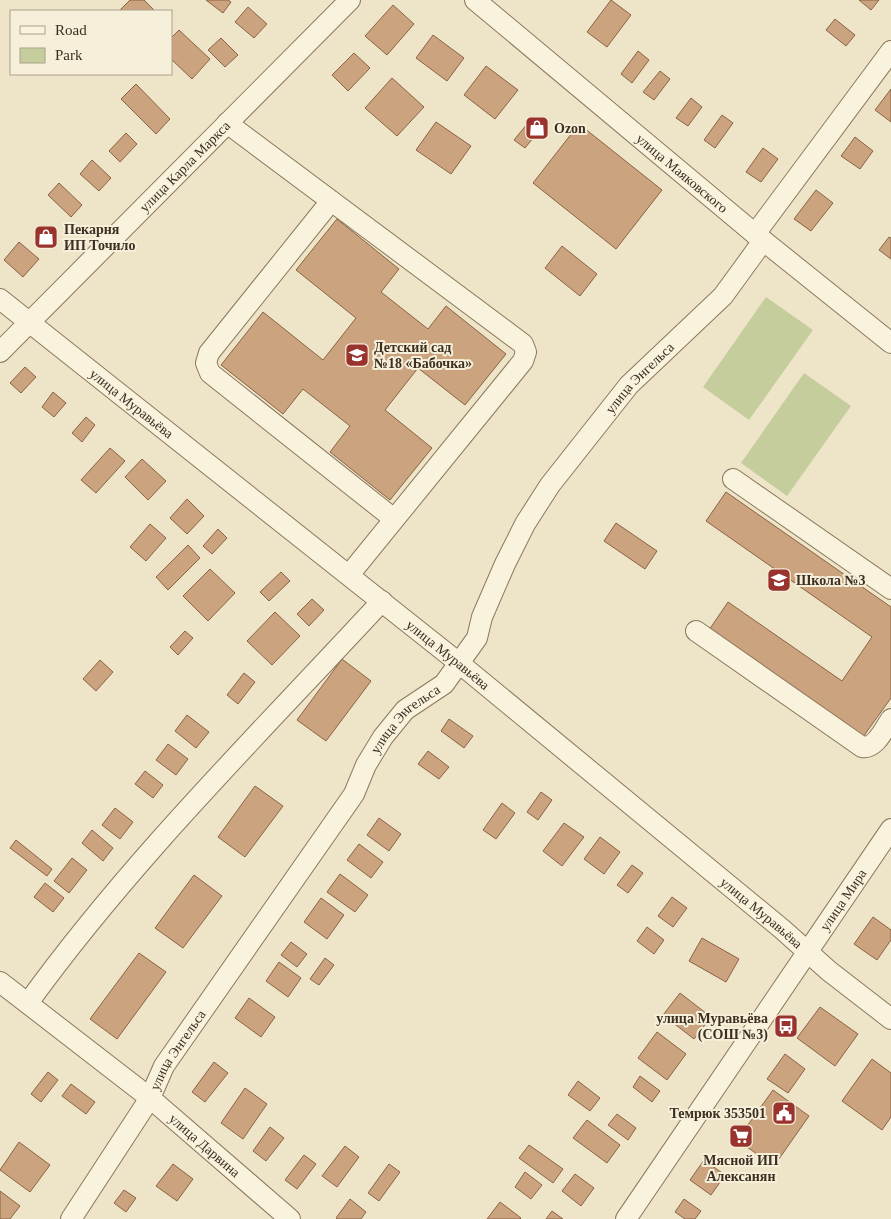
<svg xmlns="http://www.w3.org/2000/svg" width="891" height="1219" viewBox="0 0 891 1219" font-family="'Times New Roman',serif">
<style>
.green{fill:#c5cd9c}
.building{fill:#cca37f;stroke:#8a6343}
.lines{fill:none;stroke-linecap:round;stroke-linejoin:round}
.minor-casing{stroke:#8b785d;stroke-width:22}
.minor{stroke:#f9f2dd;stroke-width:20}
.labels{text-anchor:middle;stroke-width:4;stroke-linejoin:round;paint-order:stroke}
.poi-label{font-size:14px;font-weight:bold;fill:#3c2f21;stroke:#f6efd9;text-anchor:start}
.street-label{font-size:14px;fill:#3c2f21;stroke:#f6efd9}
</style>
<rect width="100%" height="100%" fill="#eee5c9"/>
<path class="green" d="M766,297L813,330L749,420L703,387Z
M804,373L851,406L787,496L741,463Z"/>
<path class="building" d="M130,0H144L155,11H119Z
M206,0H228L231,2L223,13Z
M611,0L631,15L607,47L587,32Z
M859,0H879L871,10Z
M393,5L414,24L387,55L365,36Z
M248,7L267,24L254,38L235,22Z
M835,19L855,35L846,46L826,30Z
M179,30L210,59L192,79L171,59V38Z
M433,35L464,58L447,81L416,58Z
M221,38L238,55L225,67L208,50Z
M638,51L649,60L632,83L621,74Z
M354,53L370,68L348,91L332,75Z
M486,66L518,90L495,119L464,95Z
M660,71L670,79L654,100L643,92Z
M392,78L424,107L397,136L365,108Z
M136,84L170,119L156,134L121,99Z
M891,89V122L875,110Z
M691,98L702,107L688,126L676,118Z
M722,115L733,123L715,148L704,140Z
M532,118L542,127L525,148L514,140Z
M436,122L471,146L451,174L416,150Z
M579,124L662,190L616,249L533,183Z
M126,133L137,144L120,162L109,151Z
M855,137L873,151L860,169L841,156Z
M763,148L778,159L761,182L746,172Z
M92,160L111,178L99,191L80,174Z
M59,183L82,205L71,217L48,195Z
M816,190L833,203L811,231L794,219Z
M337,219L399,269L381,292L428,329L446,306L506,354L465,405L418,368L385,410L432,448L390,500L330,452L350,426L303,389L283,414L221,365L263,312L323,360L356,318L296,270Z
M889,237L891,238V259L879,250Z
M19,242L39,259L23,277L4,260Z
M562,246L597,274L580,296L545,268Z
M25,367L36,377L21,393L10,383Z
M53,392L66,403L54,417L42,407Z
M86,417L95,425L82,442L72,433Z
M110,448L125,461L96,493L81,480Z
M142,459L166,481L148,500L125,477Z
M726,492L891,607V698L863,737L709,630L728,602L842,681L872,637L706,521Z
M187,499L204,516L187,534L170,518Z
M616,523L657,551L645,569L604,541Z
M150,524L166,538L146,561L130,547Z
M218,529L227,538L212,554L203,546Z
M188,545L200,558L168,590L156,577Z
M210,569L235,593L208,621L183,596Z
M281,572L290,581L269,601L260,592Z
M312,599L324,610L309,626L297,614Z
M275,612L300,636L272,665L247,641Z
M185,631L193,638L178,655L170,647Z
M342,659L371,681L326,741L297,720Z
M100,660L113,672L96,691L83,679Z
M244,673L255,682L238,704L227,695Z
M187,715L209,732L196,748L175,731Z
M449,719L473,736L464,748L441,731Z
M168,744L188,759L176,775L156,760Z
M428,751L449,767L439,779L418,764Z
M145,771L163,785L153,798L135,784Z
M255,786L283,806L245,857L218,837Z
M541,792L552,800L538,820L527,812Z
M502,803L515,813L496,839L483,830Z
M115,808L133,822L120,839L102,825Z
M379,818L401,834L389,851L367,835Z
M564,823L584,837L562,866L543,851Z
M92,830L113,848L103,861L82,843Z
M600,837L620,852L604,874L584,859Z
M16,840L52,869L47,876L10,848Z
M359,844L383,862L371,878L347,860Z
M72,858L87,870L69,893L54,881Z
M632,865L643,873L628,893L617,885Z
M340,874L368,895L355,912L327,892Z
M194,875L222,896L183,948L155,928Z
M45,883L64,898L53,912L34,897Z
M672,897L687,908L673,927L658,916Z
M321,898L344,915L327,939L304,922Z
M873,917L891,930V940L877,960L854,944Z
M647,927L664,940L654,954L637,941Z
M702,938L739,959L726,982L689,961Z
M291,942L307,954L297,967L281,955Z
M139,953L166,972L117,1039L90,1019Z
M325,958L334,965L319,985L310,979Z
M279,962L301,978L288,997L266,981Z
M680,993L711,1017L694,1039L663,1015Z
M249,998L275,1017L261,1037L235,1018Z
M820,1007L858,1034L835,1066L797,1038Z
M657,1032L686,1054L667,1080L638,1058Z
M785,1054L805,1069L788,1093L767,1079Z
M872,1059L891,1073V1117L882,1130L842,1101Z
M214,1062L228,1073L205,1102L192,1092Z
M48,1072L58,1080L41,1102L31,1094Z
M640,1076L660,1091L652,1102L633,1087Z
M578,1081L600,1098L590,1111L568,1095Z
M71,1084L95,1102L86,1114L62,1096Z
M245,1088L267,1104L243,1139L221,1123Z
M773,1090L809,1116L774,1166L737,1140Z
M617,1114L636,1128L628,1140L608,1125Z
M587,1120L620,1145L607,1163L573,1138Z
M270,1127L284,1138L266,1161L253,1151Z
M19,1142L50,1165L30,1192L0,1170Z
M529,1145L563,1169L553,1183L519,1158Z
M345,1146L359,1157L337,1187L322,1176Z
M304,1155L316,1164L297,1189L285,1180Z
M704,1160L725,1175L711,1195L690,1180Z
M173,1164L193,1179L177,1201L156,1186Z
M389,1164L400,1172L379,1201L368,1193Z
M525,1172L542,1185L531,1199L515,1187Z
M575,1174L594,1188L581,1206L562,1191Z
M124,1190L136,1198L126,1212L114,1203Z
M0,1191L20,1206L10,1219H0Z
M350,1199L366,1212L361,1219H337L336,1218Z
M684,1199L701,1211L695,1219H685L675,1212Z
M500,1202L521,1218L520,1219H487Z
M552,1211L563,1219H546Z"/>
<g class="lines">
<g class="minor-casing">
<g id="minor">
<path id="s1" d="M475,0L755,234L891,343"/>
<path d="M227,123L523,344L526,352L523,361L349,575"/>
<path d="M331,201L209,353L206,363L210,373L394,519"/>
<path d="M755,234L891,51"/>
<path id="s2" d="M0,299L459,663L782,929L829,971L891,1019"/>
<path id="s3" d="M0,352L350,0"/>
<path d="M733,479L891,589"/>
<path d="M696,631L862,747C876,749 884,729 891,719"/>
<path id="s4" d="M0,982L150,1098L290,1219"/>
<path d="M28,1003C132,859 261,732 382,601"/>
<path id="s5" d="M71,1219L150,1098L164,1066L354,794L366,765L383,737L405,710L444,684L477,638L482,617L505,564L525,524L550,485L629,385L723,296L763,241"/>
<path id="s6" d="M626,1219L891,829"/>
</g>
</g>
<use href="#minor" class="minor"/>
</g>
<defs>
<g id="shop-square" transform="scale(1.25)"><rect x="-9" y="-9" width="18" height="18" rx="4" fill="#99332e" stroke="#f6efd9"/><path d="M-5-2.5h2.3a2.7 3.5 0 0 1 5.4 0H5L5.5 6h-11ZM-1.5-2.5h3a1.5 2.3 0 0 0-3 0Z" fill="#fff"/></g>
<g id="school-square" transform="scale(1.25)"><rect x="-9" y="-9" width="18" height="18" rx="4" fill="#99332e" stroke="#f6efd9"/><path d="M0-5L7-2L0 1L-7-2ZM-4 1L0 2.5L4 1V4Q0 6-4 4Z" fill="#fff"/></g>
<g id="bus-square" transform="scale(1.25)"><rect x="-9" y="-9" width="18" height="18" rx="4" fill="#99332e" stroke="#f6efd9"/><path d="M-5-6H5V4H4V6H2V4H-2V6H-4V4H-5ZM-3.5-4V0h7V-4ZM-3.5 1.2v1.5H-2V1.2ZM2 1.2v1.5H3.5V1.2Z" fill="#fff"/></g>
<g id="civic-square" transform="scale(1.25)"><rect x="-9" y="-9" width="18" height="18" rx="4" fill="#99332e" stroke="#f6efd9"/><path d="M-.6-6.5H3V-4.5H.6V-3L4-1V1h2V6H-6V1h2V-1L-.6-3ZM-1.2 2.5V6h2.4V2.5Z" fill="#fff"/></g>
<g id="supermarket-square" transform="scale(1.25)"><rect x="-9" y="-9" width="18" height="18" rx="4" fill="#99332e" stroke="#f6efd9"/><path d="M-6-5.5h2.5l.6 2H6L4.5 2H-2.5L-4.4-4H-6ZM-1.5 3.2a1.3 1.3 0 1 0 .1 0ZM3 3.2a1.3 1.3 0 1 0 .1 0Z" fill="#fff"/></g>
</defs>
<g fill-rule="evenodd">
<use href="#shop-square" x="537" y="128"/>
<use href="#shop-square" x="46" y="237"/>
<use href="#school-square" x="357" y="355"/>
<use href="#school-square" x="779" y="580"/>
<use href="#bus-square" x="786" y="1026"/>
<use href="#civic-square" x="784" y="1113"/>
<use href="#supermarket-square" x="741" y="1136"/>
</g>
<g class="labels">
<g class="poi-label">
<text x="554" y="133">Ozon</text>
<text x="64" y="234">Пекарня<tspan x="64" dy="16">ИП Точило</tspan></text>
<text x="374" y="352">Детский сад<tspan x="374" dy="16">№18 «Бабочка»</tspan></text>
<text x="796" y="585">Школа №3</text>
<text x="768" y="1023" text-anchor="end">улица Муравьёва<tspan x="768" dy="16">(СОШ №3)</tspan></text>
<text x="766" y="1118" text-anchor="end">Темрюк 353501</text>
<text x="741" y="1165" text-anchor="middle">Мясной ИП<tspan x="741" dy="16">Алексанян</tspan></text>
</g>
<g class="street-label">
<text dy="5" stroke="none"><textPath href="#s3" startOffset="262">улица Карла Маркса</textPath></text>
<text dy="5" stroke="none"><textPath href="#s1" startOffset="270">улица Маяковского</textPath></text>
<text dy="5" stroke="none"><textPath href="#s5" startOffset="1024">улица Энгельса</textPath></text>
<text dy="5" stroke="none"><textPath href="#s2" startOffset="168">улица Муравьёва</textPath></text>
<text dy="5" stroke="none"><textPath href="#s2" startOffset="572">улица Муравьёва</textPath></text>
<text dy="5" stroke="none"><textPath href="#s5" startOffset="604">улица Энгельса</textPath></text>
<text dy="5" stroke="none"><textPath href="#s6" startOffset="386">улица Мира</textPath></text>
<text dy="5" stroke="none"><textPath href="#s2" startOffset="978">улица Муравьёва</textPath></text>
<text dy="5" stroke="none"><textPath href="#s5" startOffset="200">улица Энгельса</textPath></text>
<text dy="5" stroke="none"><textPath href="#s4" startOffset="262">улица Дарвина</textPath></text>
</g>
</g>
<rect x="10" y="10" width="162" height="65" fill="#f6efd9" stroke="#aca28f"/>
<rect x="20" y="26" width="25" height="8" fill="#f9f2dd" stroke="#aca28f"/>
<text x="55" y="35" font-size="15" fill="#3c2f21">Road</text>
<rect x="20" y="48" width="25" height="15" fill="#c5cd9c" stroke="#aca28f"/>
<text x="55" y="60" font-size="15" fill="#3c2f21">Park</text>
</svg>
